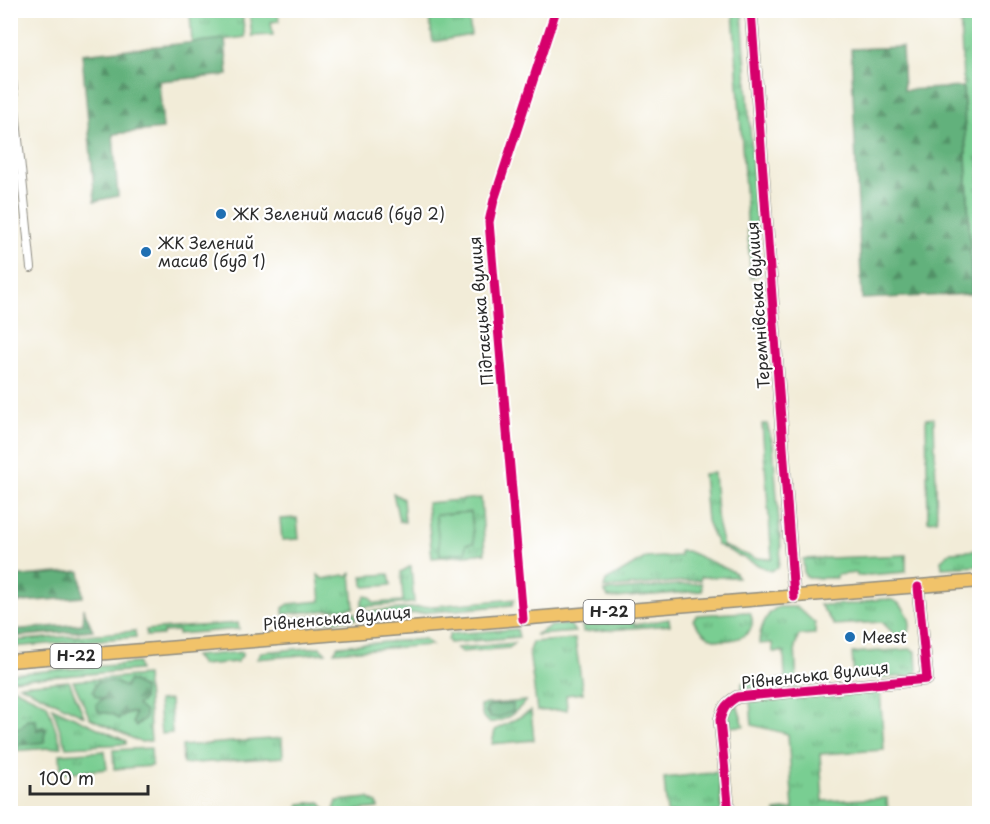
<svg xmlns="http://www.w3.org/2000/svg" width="990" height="824" viewBox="0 0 990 824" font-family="'Playpen Sans',sans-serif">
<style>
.grass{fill:url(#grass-tufts);stroke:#527c5e;stroke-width:1.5}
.forest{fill:url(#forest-firs);stroke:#466e54;stroke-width:1.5}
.garden{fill:#79ce92;stroke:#527c5e;stroke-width:1.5}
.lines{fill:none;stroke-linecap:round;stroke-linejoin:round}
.street-casing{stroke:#8e8c82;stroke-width:10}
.secondary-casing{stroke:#8e8c82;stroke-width:14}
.primary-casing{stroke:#8e8c82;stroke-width:15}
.street{stroke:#fff;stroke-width:8}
.secondary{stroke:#f9e7c3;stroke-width:10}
.primary{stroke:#f1c36a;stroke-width:12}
.cycleway-casing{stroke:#fff;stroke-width:13}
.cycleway{stroke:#d6006c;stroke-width:9}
.poi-dot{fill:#1f6fb2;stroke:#fff;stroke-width:2}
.labels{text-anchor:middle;stroke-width:4.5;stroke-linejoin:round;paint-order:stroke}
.shield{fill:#fff;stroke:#6b6b6b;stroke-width:1.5}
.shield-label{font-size:15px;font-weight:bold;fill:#2b2b2b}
.poi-label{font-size:16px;fill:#2b2b2b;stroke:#fff;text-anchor:start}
.street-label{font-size:16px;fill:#2b2b2b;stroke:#fff}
</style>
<defs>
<pattern id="grass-tufts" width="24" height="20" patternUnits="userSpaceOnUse" patternTransform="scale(1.5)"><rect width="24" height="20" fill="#79ce92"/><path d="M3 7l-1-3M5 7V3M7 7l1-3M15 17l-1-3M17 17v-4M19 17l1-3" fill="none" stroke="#63a777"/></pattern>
<pattern id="forest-firs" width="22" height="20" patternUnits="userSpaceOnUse" patternTransform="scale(1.5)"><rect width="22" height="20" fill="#62b17c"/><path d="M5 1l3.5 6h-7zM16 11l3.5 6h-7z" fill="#519066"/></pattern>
</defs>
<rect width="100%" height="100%" fill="#fff"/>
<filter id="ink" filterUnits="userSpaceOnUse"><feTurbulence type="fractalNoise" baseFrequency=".0167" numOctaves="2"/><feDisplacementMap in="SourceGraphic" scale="12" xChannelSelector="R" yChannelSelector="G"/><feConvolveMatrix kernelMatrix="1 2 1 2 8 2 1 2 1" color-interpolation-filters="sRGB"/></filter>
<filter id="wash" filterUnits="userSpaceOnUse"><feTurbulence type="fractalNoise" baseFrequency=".008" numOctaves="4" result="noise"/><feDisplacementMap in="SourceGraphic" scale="24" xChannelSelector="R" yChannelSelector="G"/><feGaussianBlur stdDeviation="1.35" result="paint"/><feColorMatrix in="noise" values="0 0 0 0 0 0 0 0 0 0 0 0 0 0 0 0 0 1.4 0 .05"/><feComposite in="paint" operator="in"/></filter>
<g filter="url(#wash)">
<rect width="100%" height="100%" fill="#f2ecd8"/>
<path class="grass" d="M161,11H242L245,37L192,44L190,13L161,14Z
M249,11H278L279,21L271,22L273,35L252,36Z
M428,11H468L471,35L433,42Z
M733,11H742L760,274L751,278Z
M960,11H979V294H972Z
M934,418L937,520L928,521L926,419Z
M762,424H767L773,445L781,548L778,568L770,571L717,545L707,521L703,474L714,473L718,526L723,546L755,558L772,559Z
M393,493L403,499L405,522L399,521Z
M481,498L485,553L432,558L427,503Z
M297,518L299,539L282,540L280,519Z
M979,550V566L942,568L941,560L951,552Z
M680,551H687L734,572L738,577H701L700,580L604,588L606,581L645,558L680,556Z
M906,555V572L857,576V573L837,575V578H808L804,574L803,559Z
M411,566L414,603L362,607V600L365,596L370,597L374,603L403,601L401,572Z
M351,573L354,608L283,614V608L289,604L321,601L318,575L323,579L344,575L347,577Z
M389,574L391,585L365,587L363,585L362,576Z
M701,583L702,591L615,598L608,597L604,591Z
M515,599L512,605L363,618V612Z
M872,600C878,600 886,598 892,600C904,603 913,621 909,632L903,636H896L882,622L834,625L820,605L859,604Z
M779,607H797L815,623V634L799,635L795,646L797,687L742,692V683L785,679L784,652H773L772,643L759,644C759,631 766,611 779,607Z
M745,612L750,613C762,637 726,646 709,637C703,633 697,626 693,620L697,615Z
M355,613L356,619L284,625V619Z
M669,619L670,625L583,632L582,626L634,622L635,625Z
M238,623L239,629L178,634V631L163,632V635L146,636V630Z
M570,624L575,632L535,635L551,626Z
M517,629L519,637L450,643L448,640L450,634Z
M135,631L136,637L11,647V641Z
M424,639L432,645L334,652L338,646Z
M575,639L583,693L566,695L567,710L537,711L529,651L532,642Z
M514,643L509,648L461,652L456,648Z
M320,647L326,653L257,659L261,652Z
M911,649L916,652L917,671L913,676L854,679L852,653Z
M242,652V656L237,662L202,665L194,656Z
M138,663L139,670L11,680V674Z
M146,675L151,741L140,742L90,718L73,681Z
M69,681L84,716L19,685Z
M10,686L47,704L62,747L11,751Z
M880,689L884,750L820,754L823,801L887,798L888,813H775V811L793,809L788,734L752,725L750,700Z
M170,700L172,733L161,734L158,701Z
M526,701C517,711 503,724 489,722L483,717L480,705Z
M736,702L744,726L726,727V712Z
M52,707L126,741V744L66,747Z
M531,711L534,740L492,744L495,730Z
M282,738L283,757L183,764L182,746Z
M151,748L152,766L114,769L113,750Z
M105,751L107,769L61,773L60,754Z
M719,772L722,813H667L664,778Z
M368,798L377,803L378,808L333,813L337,801Z
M320,802L328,813H296L299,804Z"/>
<path class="forest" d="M225,39L228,75L159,81L163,129L113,134L118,196L95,201L82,54Z
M902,47L904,90L963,87L972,294L862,299L851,49Z
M80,571L83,597L11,603V577Z
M83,608L93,630L11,637V630L83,624Z
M129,680L144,688L143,700L137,705L145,712V718L136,726L133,723L135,713L129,712L118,719L112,714L99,712L96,704L103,699L95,696L93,691L97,682L113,681L125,687Z
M513,704V711L498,718L489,717L486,713V708L493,705Z
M27,720H36L37,730L42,727L46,729L44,738L45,742L11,746V728L21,727Z"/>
<path class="garden" d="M471,512L474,543L466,544V552L440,555L436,515Z"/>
</g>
<g filter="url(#ink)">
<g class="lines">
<g class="street-casing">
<path id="street" d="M10,60L31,268
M523,619L489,222L494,200L556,10"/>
</g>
<g class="secondary-casing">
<path id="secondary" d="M751,10L794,597
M729,814L720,720C723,708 727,703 737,697L927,679L918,587"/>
</g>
<g class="primary-casing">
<path id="primary" d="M10,661L980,581"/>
</g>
<use href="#street" class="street"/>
<use href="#secondary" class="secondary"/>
<use href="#primary" class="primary"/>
<g class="cycleway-casing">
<path id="cycleway" d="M751,10L794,597
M523,619L489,222L494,200L556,10
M729,814L720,720C723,708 727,703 737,697L927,679L918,587"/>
</g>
<use href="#cycleway" class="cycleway"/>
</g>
</g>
<g class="poi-dot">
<circle cx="221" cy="214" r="6"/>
<circle cx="146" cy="252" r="6"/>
<circle cx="850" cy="637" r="6"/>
</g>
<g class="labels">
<g class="shield">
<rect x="583.5" y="600" width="51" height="24" rx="4.5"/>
<rect x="50.5" y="644" width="51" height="24" rx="4.5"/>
</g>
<g class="shield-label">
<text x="609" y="617">Н-22</text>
<text x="76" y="661">Н-22</text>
</g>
<g class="poi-label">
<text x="233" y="220">ЖК Зелений масив (буд 2)</text>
<text x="158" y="249">ЖК Зелений<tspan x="158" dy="18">масив (буд 1)</tspan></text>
<text x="862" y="643">Meest</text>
</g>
<g class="street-label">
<text transform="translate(758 305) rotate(-94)" y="6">Теремнівська вулиця</text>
<text transform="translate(481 311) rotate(-95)" y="6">Підгаєцька вулиця</text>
<text transform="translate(337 618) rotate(-5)" y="6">Рівненська вулиця</text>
<text transform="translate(815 675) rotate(-6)" y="6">Рівненська вулиця</text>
</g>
</g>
<rect width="990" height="824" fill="none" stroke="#fff" stroke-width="36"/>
<path d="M30 785v9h118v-9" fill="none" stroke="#2b2b2b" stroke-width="3"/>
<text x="39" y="785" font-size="18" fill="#2b2b2b" stroke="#ffffff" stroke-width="4.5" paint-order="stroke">100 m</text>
</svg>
